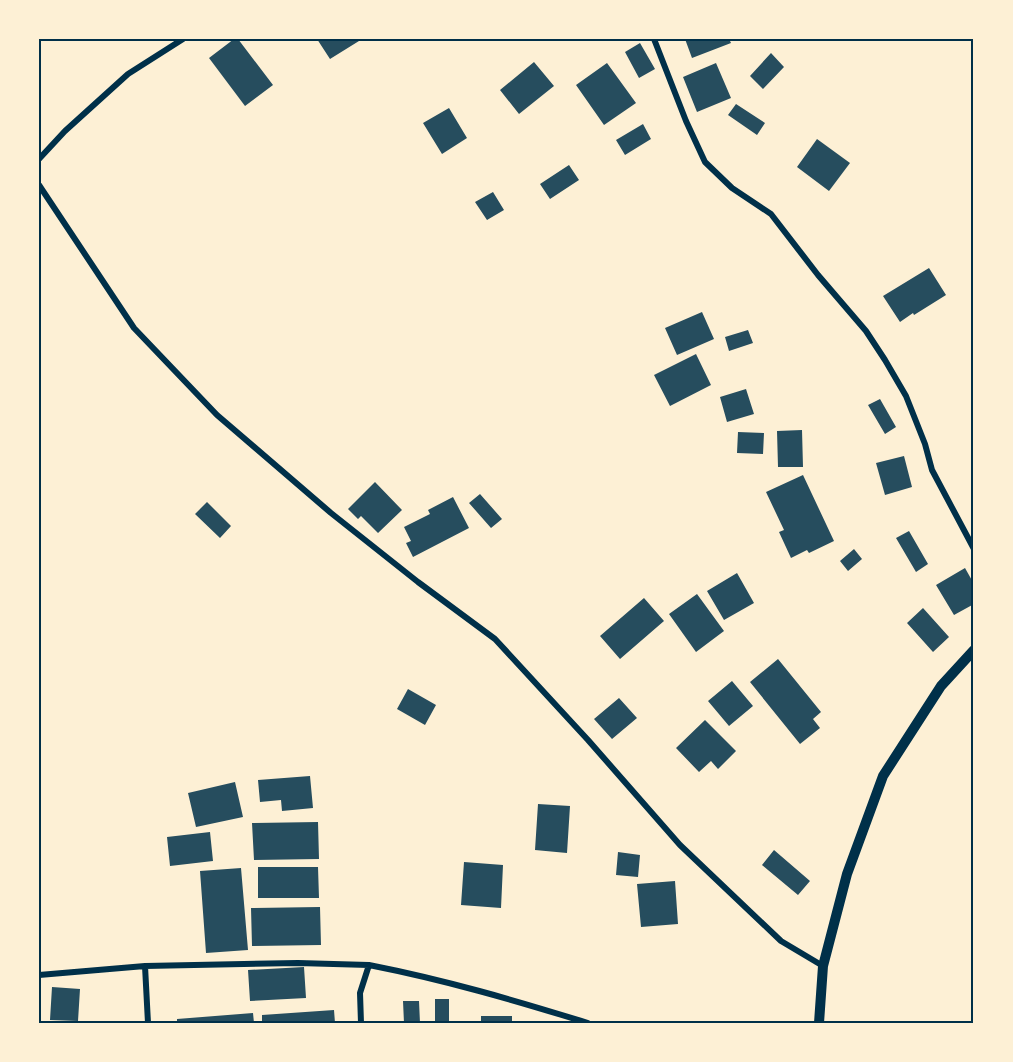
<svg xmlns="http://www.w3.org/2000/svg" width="1013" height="1062" viewBox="0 0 1013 1062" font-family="'DejaVu Sans',sans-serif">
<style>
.building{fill:#264d5e}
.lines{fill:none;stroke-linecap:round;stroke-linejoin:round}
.minor{stroke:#003049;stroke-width:6}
.tertiary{stroke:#003049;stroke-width:10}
.neatline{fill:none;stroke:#003049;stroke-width:2}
</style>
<rect width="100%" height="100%" fill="#fdf0d5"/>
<path class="building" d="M234,39H238L273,85L245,106L209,58Z
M317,39H358L359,41L330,59Z
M685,39H729L731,43L692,58Z
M640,43L655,69L639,78L625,52Z
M771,53L784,67L763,89L750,76Z
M534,62L554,86L519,114L500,90Z
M607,63L636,103L604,125L576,85Z
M716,63L731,98L697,112L683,77Z
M736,104L765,123L757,135L728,115Z
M449,108L467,138L442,154L423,123Z
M643,124L651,139L625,155L616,140Z
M817,139L850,163L829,191L797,167Z
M569,165L579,180L550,199L540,184Z
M493,192L504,210L487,220L475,202Z
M929,268L946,295L914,315L913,313L900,322L883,296Z
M702,312L714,339L677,355L665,328Z
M748,330L753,343L729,351L725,337Z
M696,354L711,385L670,406L654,375Z
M746,389L754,414L727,422L720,397Z
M880,399L896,427L885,434L868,405Z
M802,430L803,467H778L777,431Z
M738,432L764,433L763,454L737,453Z
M904,456L912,487L885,495L876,463Z
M803,475L834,541L809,553L807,550L791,558L779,532L784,530L766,492Z
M375,482L402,510L378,533L361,516L358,519L348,509Z
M480,494L502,519L491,528L469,503Z
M453,497L469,528L413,557L406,543L411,541L404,527L430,514L428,510Z
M207,502L231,526L220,538L195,514Z
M909,531L928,564L916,572L896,538Z
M854,549L862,559L848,571L840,561Z
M965,568L974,584V604L954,615L936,585Z
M737,573L754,603L724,620L707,591Z
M697,594L724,631L696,652L669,614Z
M644,598L664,621L620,659L600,636Z
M923,608L949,637L933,652L907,623Z
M778,659L821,712L813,719L820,728L800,744L750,682Z
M732,681L753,706L729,726L708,701Z
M408,689L436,705L425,725L397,709Z
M619,698L637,718L612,739L594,719Z
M705,720L736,751L718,769L711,761L699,772L676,748Z
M310,776L313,808L282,811L281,800L260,802L258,780Z
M235,782L243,817L196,827L188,793Z
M538,804L570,806L567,853L535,850Z
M318,822L319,859L254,860L252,823Z
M210,832L213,861L170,866L167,837Z
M774,850L810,881L798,895L762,865Z
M618,852L640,855L638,877L616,875Z
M464,862L503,865L501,908L461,905Z
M258,867H318L319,898H258Z
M241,868L248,950L206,953L200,871Z
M675,881L678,924L641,927L637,884Z
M320,907L321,945L252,946L251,908Z
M304,967L306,998L250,1001L248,970Z
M52,987L80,989L78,1021L50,1020Z
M435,999H449V1023H435Z
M403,1001H419L420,1023H404Z
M334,1010L335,1023H262V1015Z
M253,1013L254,1023H177V1019Z
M481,1016H512V1023H481Z"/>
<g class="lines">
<path class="minor" d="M654,39L686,121L705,162L732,188L771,214L818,275L866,331L885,360L906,396L925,444L932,470L974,549
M39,159L65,131L128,74L183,39
M39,185L134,328L217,415L331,513L418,582L495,639L588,740L680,845L781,941L823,966
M145,966L148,1023
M39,975L145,966L298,963L369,965
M361,1023L360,993L369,965C445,980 514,1000 588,1023"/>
<path class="tertiary" d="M819,1023L823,966L847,874L883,776L941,686L974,650"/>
</g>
<rect width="1013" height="1062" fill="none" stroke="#fdf0d5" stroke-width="81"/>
<rect x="40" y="40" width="932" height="982" class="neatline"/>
</svg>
